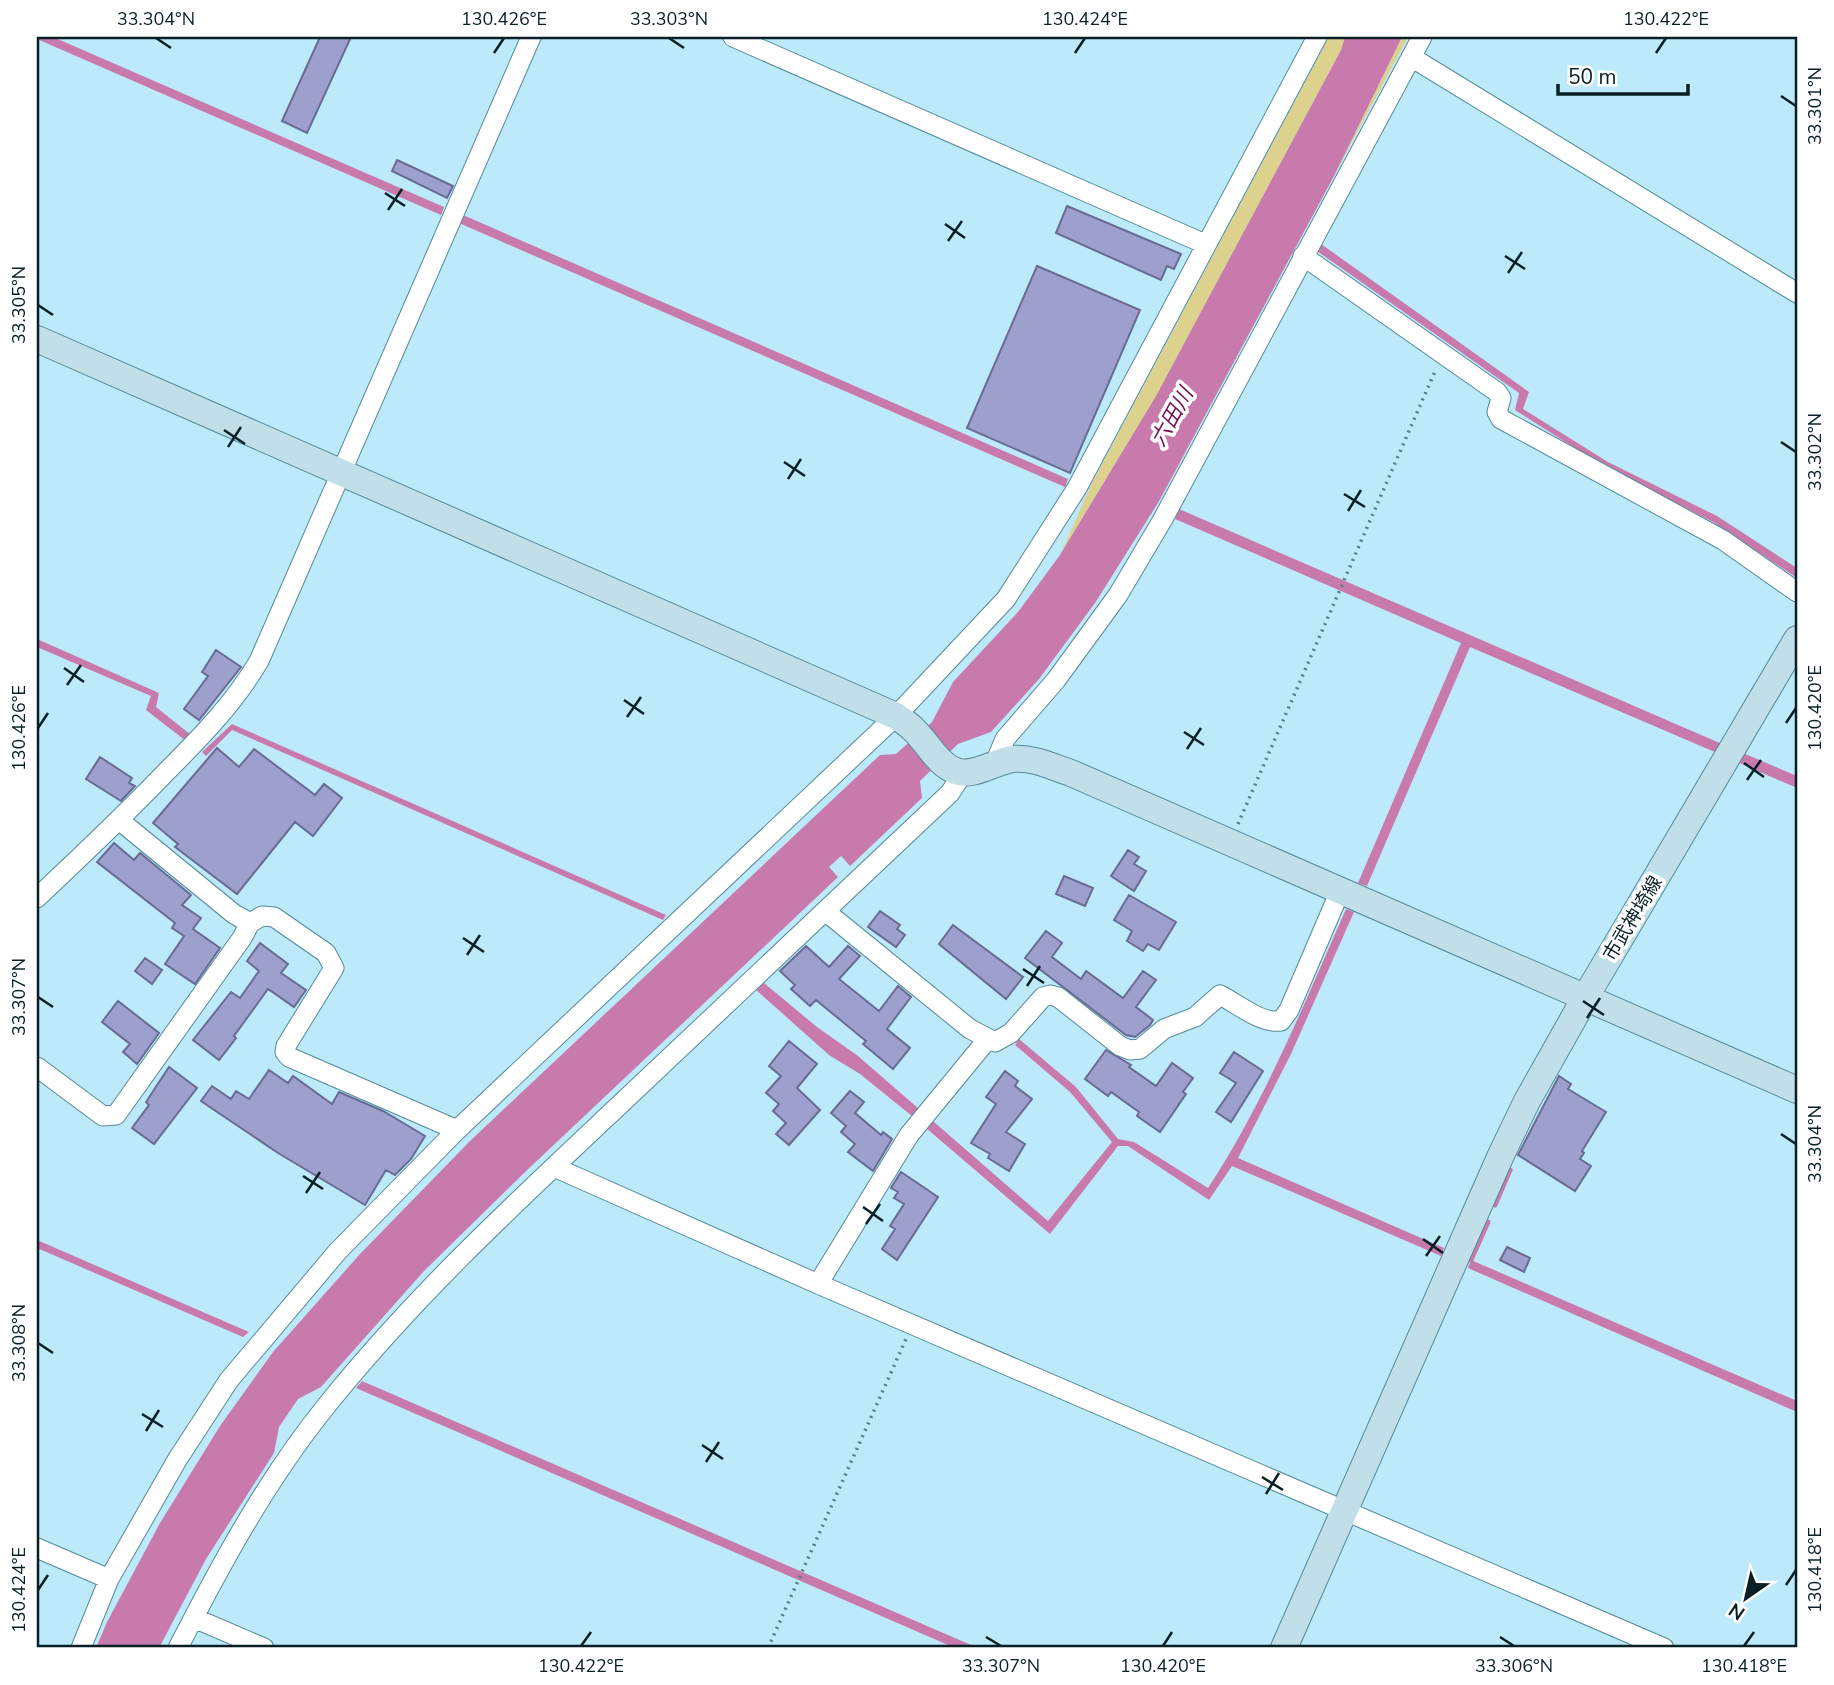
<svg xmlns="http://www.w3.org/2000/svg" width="1834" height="1685" viewBox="0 0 1834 1685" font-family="'Nunito Sans','Noto Sans JP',sans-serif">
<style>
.green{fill:#dcd28e}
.water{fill:#c97aad}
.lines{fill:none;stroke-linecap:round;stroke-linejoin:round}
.stream{stroke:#c97aad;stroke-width:5}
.building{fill:#9da0cc;stroke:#696b94;stroke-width:2}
.street-casing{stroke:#53899c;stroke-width:21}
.secondary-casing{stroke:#53899c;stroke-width:28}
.path{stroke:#5c7d88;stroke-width:3.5;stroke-dasharray:2 5;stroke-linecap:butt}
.street{stroke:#fff;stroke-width:19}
.secondary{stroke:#c0dfe8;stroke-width:26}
.ticks{fill:none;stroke:#081f26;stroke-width:2.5}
.labels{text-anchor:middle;stroke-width:7;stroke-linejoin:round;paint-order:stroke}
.street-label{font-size:19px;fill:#081f26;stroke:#fff}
.water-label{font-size:21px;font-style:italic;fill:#711258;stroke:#fff}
.neatline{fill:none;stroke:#081f26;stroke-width:2.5}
.ticks-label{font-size:18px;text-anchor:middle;fill:#081f26}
</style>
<rect width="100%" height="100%" fill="#bdeafa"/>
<path class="green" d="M1329,37H1345L1341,50L1156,396L1060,555L1091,485Z
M1402,37H1408L1334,176Z"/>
<path class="water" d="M37,37H53L444,207L441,215L37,39Z
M1345,37H1402L1334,176L1158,503L1095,603L1039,679L991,732L958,744L920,781L922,798L850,866L841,856L829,867L838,877L525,1172L424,1271L321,1387L298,1399L279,1427L274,1453L206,1559L159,1648H96L107,1622L160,1523L220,1426L273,1352L360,1254L470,1141L880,755L896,754L932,722L953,682L1018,612L1060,555L1156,396L1341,50Z
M463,215L1068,479L1065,487L459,223Z
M1321,244L1529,392L1523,409L1608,462L1717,516L1797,568V578L1713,522L1602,465L1515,410L1519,393L1317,251Z
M1179,509L1722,744L1717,753L1470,647L1367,886L1358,883L1461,643L1175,519Z
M37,639L159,693L156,707L191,735L186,741L146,710L151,696L37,647Z
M232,724L666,915L663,920L232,730L206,756L202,752Z
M1743,753L1797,776V788L1737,762Z
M1346,909L1354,912L1291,1054L1238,1158L1444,1248L1441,1256L1232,1166L1209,1200L1128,1146H1118L1050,1234L912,1116L860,1074L829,1055L755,989L764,983L817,1027L858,1056L1048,1221L1112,1142L1070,1092L1015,1045L1019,1039L1076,1087L1118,1139L1134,1142L1208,1188C1265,1101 1304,1004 1346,909Z
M37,1240L249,1332L243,1337L37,1248Z
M1471,1260L1797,1401V1412L1468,1268Z
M362,1381L978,1648H955L356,1388Z"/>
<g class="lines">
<path class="stream" d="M1495,1205L1510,1170
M1471,1260L1488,1222"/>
</g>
<path class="building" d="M320,37H351L307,133L282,121Z
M397,160L453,186L447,198L392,171Z
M1067,206L1181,254L1174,269L1167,266L1161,280L1056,233Z
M1037,266L1140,310L1070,473L967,428Z
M216,650L241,667L199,720L184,709L208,676L202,672Z
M217,748L239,767L254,749L315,795L324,784L342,798L313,836L295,822L237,894L175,847L178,844L153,823Z
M100,757L132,778L129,783L135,786L121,801L86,779Z
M114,843L134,860L140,853L191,895L182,905L201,918L193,929L220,948L195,984L165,964L184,936L172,928L175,923L97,862Z
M1128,850L1139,857L1134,864L1146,871L1134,891L1111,876Z
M1064,876L1093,888L1085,906L1056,894Z
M1129,895L1176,922L1159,950L1148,944L1143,951L1127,941L1132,931L1114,920Z
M880,911L900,925L897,929L905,935L896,947L868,927Z
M953,925L1023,977L1006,999L939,944Z
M1046,931L1062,943L1052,957L1081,979L1086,971L1123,998L1143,971L1156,980L1136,1007L1153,1020L1150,1025L1135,1037L1126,1035L1025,958Z
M260,943L288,964L281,973L306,990L294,1007L268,989L234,1036L236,1038L219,1060L193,1040L231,992L240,998L259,971L247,961Z
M806,946L829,967L848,946L860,956L839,979L879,1011L898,986L911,997L887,1029L910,1048L893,1069L863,1044L866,1041L816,1000L810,1006L791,989L795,985L780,971Z
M145,958L162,970L152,984L135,971Z
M118,1001L159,1033L137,1064L123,1052L130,1044L102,1022Z
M789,1041L817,1064L797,1088L820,1110L789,1145L776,1134L786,1123L773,1111L779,1104L766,1093L781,1076L769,1066Z
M1106,1050L1131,1065L1129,1067L1156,1086L1172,1063L1193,1078L1183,1092L1186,1094L1160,1132L1137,1116L1139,1112L1111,1092L1108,1096L1085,1079Z
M1234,1052L1263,1071L1231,1122L1216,1112L1236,1083L1220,1073Z
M169,1067L197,1088L154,1144L132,1128L149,1105L146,1102Z
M269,1070L288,1083L293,1076L332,1104L339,1092L383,1111L425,1136L411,1159L395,1175L386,1170L365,1205L278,1153L201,1101L212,1086L231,1099L236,1091L249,1099Z
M1005,1071L1018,1081L1015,1086L1032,1099L1006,1132L1025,1144L1009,1171L988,1158L990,1154L971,1143L996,1104L986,1097Z
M1559,1076L1571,1084L1568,1089L1606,1112L1582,1151L1584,1153L1580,1159L1591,1166L1575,1191L1518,1155Z
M850,1091L864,1102L855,1113L881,1135L883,1132L892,1139L873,1171L848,1152L855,1144L841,1132L846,1126L831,1113Z
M901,1172L938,1197L897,1260L882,1249L895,1229L890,1226L904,1204L894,1198L898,1192L891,1188Z
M1507,1247L1530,1258L1524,1272L1500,1260Z"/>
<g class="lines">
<g class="street-casing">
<path id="street" d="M733,37L1205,244
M1411,57L1797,293
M1303,256L1497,392L1501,398L1497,412L1501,419L1723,540L1797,592
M995,763L1005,739L1056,680L1118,595L1163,519L1422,37
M119,820L234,914L250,923L262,916L274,917L326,953L334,968L286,1046L285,1052L289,1057L457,1130
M37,898C81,856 125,815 167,771C202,736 234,703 259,661L531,37
M825,911L970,1029L995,1042L1011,1033L1043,997L1050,995L1058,997L1120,1046L1130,1050L1140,1049L1164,1029L1195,1017L1220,995C1238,1004 1261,1024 1281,1021L1289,1010L1340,891
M37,1067L103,1116L116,1115L242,938L250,923
M554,1167L818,1284L1664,1648
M818,1284L909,1135L987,1040
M37,1548L109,1579
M194,1618L264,1648
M81,1648L109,1579L177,1460L229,1380L338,1251L457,1130L896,716L1006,599L1077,488L1317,37
M178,1648C221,1564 267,1479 327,1405C412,1299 512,1206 611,1113C724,1006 837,899 950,793L963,773"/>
</g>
<g class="secondary-casing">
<path id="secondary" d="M37,339L896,716C902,720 908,724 913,729C927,742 938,765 956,771C972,778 996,761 1013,759C1033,757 1053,767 1071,773L1797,1090
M1284,1648L1501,1155L1527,1101L1585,998L1797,639"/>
</g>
<path class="path" d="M1238,824L1436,369
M768,1648L906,1339"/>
<use href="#street" class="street"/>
<use href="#secondary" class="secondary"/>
</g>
<path class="ticks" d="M156,38L171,48M669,38L684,48M494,53L504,38M1075,53L1085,38M1656,53L1666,38M1781,96L1796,106M385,193L405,206M388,210L402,189M945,224L965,238M948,241L962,221M1505,256L1525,269M1508,273L1522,252M38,305L53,315M224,430L245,444M1781,442L1796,452M228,447L241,427M784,462L805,476M788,479L801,459M1344,494L1365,507M1348,511L1361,490M64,668L84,682M67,685L81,665M624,700L644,714M627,717L641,697M1786,723L1796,708M38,728L48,713M1184,732L1204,745M1187,749L1201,728M1744,763L1764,777M1747,780L1761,760M463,938L484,952M467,955L480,935M1023,969L1044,983M1027,986L1040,966M38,997L53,1007M1583,1001L1604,1015M1587,1018L1600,998M1781,1134L1796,1144M303,1176L323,1189M306,1193L320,1172M863,1207L883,1221M866,1224L880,1204M1423,1239L1443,1253M1426,1256L1440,1236M38,1343L53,1353M142,1414L163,1427M146,1431L159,1410M702,1445L723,1459M706,1462L719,1442M1262,1477L1283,1490M1266,1494L1279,1473M1786,1585L1796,1570M38,1590L48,1575M986,1637L1001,1646M1500,1637L1514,1646M581,1646L591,1632M1163,1646L1172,1632M1744,1646L1754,1632"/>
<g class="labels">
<g class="street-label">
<text transform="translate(1632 918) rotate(-59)" y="7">市武神埼線</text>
</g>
<g class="water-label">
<text transform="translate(1172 417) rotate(-61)" y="7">六田川</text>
</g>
</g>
<rect width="1834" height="1685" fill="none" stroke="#ffffff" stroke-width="77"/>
<g transform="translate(1746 1598) rotate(214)" stroke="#ffffff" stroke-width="5" paint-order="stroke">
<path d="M0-5L12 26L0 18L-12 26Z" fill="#081f26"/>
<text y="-10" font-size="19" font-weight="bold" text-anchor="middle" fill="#081f26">N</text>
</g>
<path d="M1558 84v10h130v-10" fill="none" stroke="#081f26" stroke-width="3.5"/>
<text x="1568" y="84" font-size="21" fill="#081f26" stroke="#ffffff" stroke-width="5" paint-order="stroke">50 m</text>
<rect x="38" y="38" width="1758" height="1608" class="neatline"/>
<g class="ticks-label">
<text x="156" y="25">33.304°N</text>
<text x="504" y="25">130.426°E</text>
<text x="669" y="25">33.303°N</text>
<text x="1085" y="25">130.424°E</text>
<text x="1666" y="25">130.422°E</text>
<text transform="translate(1815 106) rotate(-90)" y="6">33.301°N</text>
<text transform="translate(19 305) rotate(-90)" y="6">33.305°N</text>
<text transform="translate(1815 452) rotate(-90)" y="6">33.302°N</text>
<text transform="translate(1815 708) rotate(-90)" y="6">130.420°E</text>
<text transform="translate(19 728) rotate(-90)" y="6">130.426°E</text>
<text transform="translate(19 997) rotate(-90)" y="6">33.307°N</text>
<text transform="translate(1815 1144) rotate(-90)" y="6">33.304°N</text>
<text transform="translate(19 1343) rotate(-90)" y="6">33.308°N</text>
<text transform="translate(1815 1570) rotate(-90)" y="6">130.418°E</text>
<text transform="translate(19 1590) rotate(-90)" y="6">130.424°E</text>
<text x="581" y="1672">130.422°E</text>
<text x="1001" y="1672">33.307°N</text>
<text x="1163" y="1672">130.420°E</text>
<text x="1514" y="1672">33.306°N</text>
<text x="1744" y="1672">130.418°E</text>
</g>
</svg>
